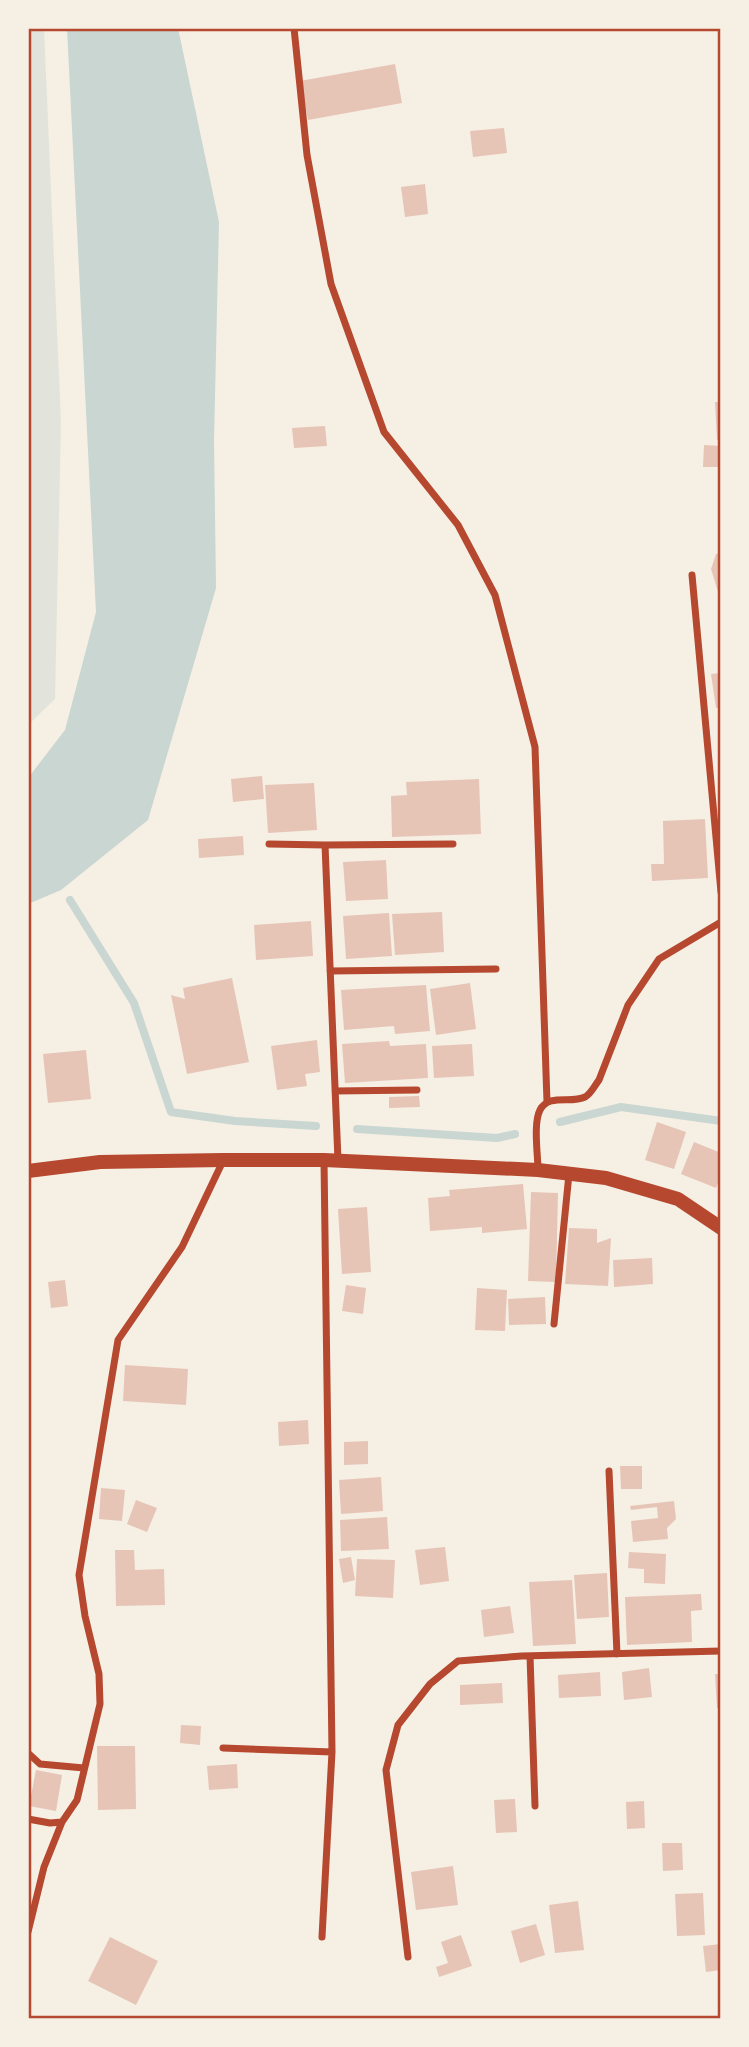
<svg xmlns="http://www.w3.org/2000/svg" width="749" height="2047" viewBox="0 0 749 2047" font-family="'Source Serif 4',serif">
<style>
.green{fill:#e2e4dc}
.water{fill:#c9d6d2}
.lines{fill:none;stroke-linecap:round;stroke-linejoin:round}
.stream{stroke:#c9d6d2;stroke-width:8}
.building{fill:#e6c5b7}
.minor{stroke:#b5482f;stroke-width:7}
.secondary{stroke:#b5482f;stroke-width:14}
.neatline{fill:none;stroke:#b5482f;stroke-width:2.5}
</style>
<rect width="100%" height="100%" fill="#f6efe4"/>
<path class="green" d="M28,28H44L61,422L55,699L28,725Z"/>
<path class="water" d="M67,28H178L219,222L214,440L216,588L148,820L61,890L28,904V778L65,730L96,612Z"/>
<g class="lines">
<path class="stream" d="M70,900L134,1003L171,1112L235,1121L316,1126
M560,1122L621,1107L721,1121
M357,1129L497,1138L515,1134"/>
</g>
<path class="building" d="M395,64L402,103L308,120L300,81Z
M504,128L507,153L473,157L470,131Z
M425,184L428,214L405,217L401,187Z
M715,402H721V440H717Z
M325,426L327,446L294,448L292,428Z
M704,445L721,446V467H703Z
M721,553V592H718L711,569L716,554Z
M721,673V707L716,708L711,674Z
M262,776L264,799L233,802L231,779Z
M479,779L481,834L392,837L391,796L407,795L406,782Z
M314,783L317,830L268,833L265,785Z
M705,819L708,878L652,881L651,864H664L663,821Z
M243,836L244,855L199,858L198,839Z
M386,860L388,899L346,901L343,862Z
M442,912L444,952L395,955L392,914Z
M389,913L392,956L346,959L343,916Z
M311,921L313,956L256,960L254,925Z
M232,978L249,1062L187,1074L171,995L185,999L183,988Z
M470,983L476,1029L436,1035L430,989Z
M426,985L430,1031L395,1034L394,1026L344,1030L341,990Z
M317,1040L320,1072L305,1074L307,1086L277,1090L271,1046Z
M389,1041L390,1046L426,1044L428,1078L345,1083L342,1044Z
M472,1044L474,1076L434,1078L432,1046Z
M86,1050L91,1099L48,1103L43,1054Z
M419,1096L420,1107L389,1108V1097Z
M657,1122L686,1132L674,1169L645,1160Z
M694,1142L721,1153V1175L716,1188L681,1174Z
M523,1184L527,1229L482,1233V1227L430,1231L428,1198L450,1196L449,1190Z
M531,1192L558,1193L556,1282L528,1281Z
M367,1207L371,1272L342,1274L338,1209Z
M569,1228L597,1229V1243L611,1238L608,1286L565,1284Z
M652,1258L653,1284L614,1287L613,1260Z
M65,1280L68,1306L51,1308L48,1282Z
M346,1285L366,1288L363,1314L342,1311Z
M477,1288L507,1290L505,1331L475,1330Z
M545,1297L546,1324L509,1325L508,1299Z
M125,1365L188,1369L186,1405L123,1401Z
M308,1420L309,1444L279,1446L278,1422Z
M368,1441V1464L344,1465V1442Z
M620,1466H642V1489H621Z
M381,1477L383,1511L341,1514L339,1480Z
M101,1488L125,1490L122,1521L99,1519Z
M136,1500L157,1508L147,1532L127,1524Z
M674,1501L676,1519L667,1528L668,1539L633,1542L631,1521L658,1518L657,1507L631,1510L630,1506Z
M387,1517L389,1549L341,1551L340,1520Z
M445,1547L449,1581L420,1585L415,1550Z
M115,1550H134L135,1570L164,1569L165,1605L116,1606Z
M629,1552L666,1554L665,1584L644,1583V1569L628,1568Z
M351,1557L355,1580L343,1583L339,1559Z
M357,1559L395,1560L393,1598L355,1596Z
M607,1573L609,1617L577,1619L574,1575Z
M572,1580L576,1644L533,1646L529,1582Z
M701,1594L702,1610L691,1611L692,1642L627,1645L625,1597Z
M510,1606L514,1633L484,1637L481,1610Z
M649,1668L652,1697L624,1700L622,1672Z
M600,1672L601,1696L559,1698L558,1675Z
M715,1674H721V1708H717Z
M502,1683L503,1703L460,1705V1685Z
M181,1725L201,1726L200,1745L180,1743Z
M97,1746H135L136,1809L98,1810Z
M237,1764L238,1788L209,1790L207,1766Z
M36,1770L62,1775L56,1811L29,1806Z
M515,1799L517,1832L496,1833L494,1800Z
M644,1801L645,1828L627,1829L626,1802Z
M662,1843H682L683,1870L663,1871Z
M453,1866L458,1905L416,1910L411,1872Z
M703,1893L705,1935L677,1936L675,1894Z
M578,1901L584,1950L555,1953L549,1905Z
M536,1924L545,1955L520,1963L511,1931Z
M461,1935L472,1966L439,1977L436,1967L448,1963L441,1942Z
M110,1937L158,1961L136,2005L88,1981Z
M721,1944V1970L706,1972L703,1946Z"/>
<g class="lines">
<path class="minor" d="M294,28L307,155L331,284L384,432L458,525L495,595L535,747L547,1102
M692,575L721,892
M269,844L325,845L338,1160
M325,845L453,844
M330,971L496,969
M335,1091L417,1090
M538,1170C538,1156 533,1123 540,1110C549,1093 571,1104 585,1097C591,1094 595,1085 599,1080L628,1005L659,959L721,922
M554,1324L569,1174
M609,1471L617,1654
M530,1656L535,1806
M223,1748L332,1752
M28,1753L40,1764L84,1768
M28,1819L50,1823L62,1822L77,1800L100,1704L99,1674L85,1616L79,1575L118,1340L182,1247L223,1161
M28,1932L44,1867L62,1822
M322,1937L332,1752L324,1160
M408,1957L386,1770L398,1725L430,1684L458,1661L522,1656L721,1651"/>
<path class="secondary" d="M28,1171L100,1162L223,1160H324L538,1170L606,1178L678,1199L721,1228"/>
</g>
<rect width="749" height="2047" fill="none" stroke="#f6efe4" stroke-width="60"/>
<rect x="30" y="30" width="689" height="1987" class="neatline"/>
</svg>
